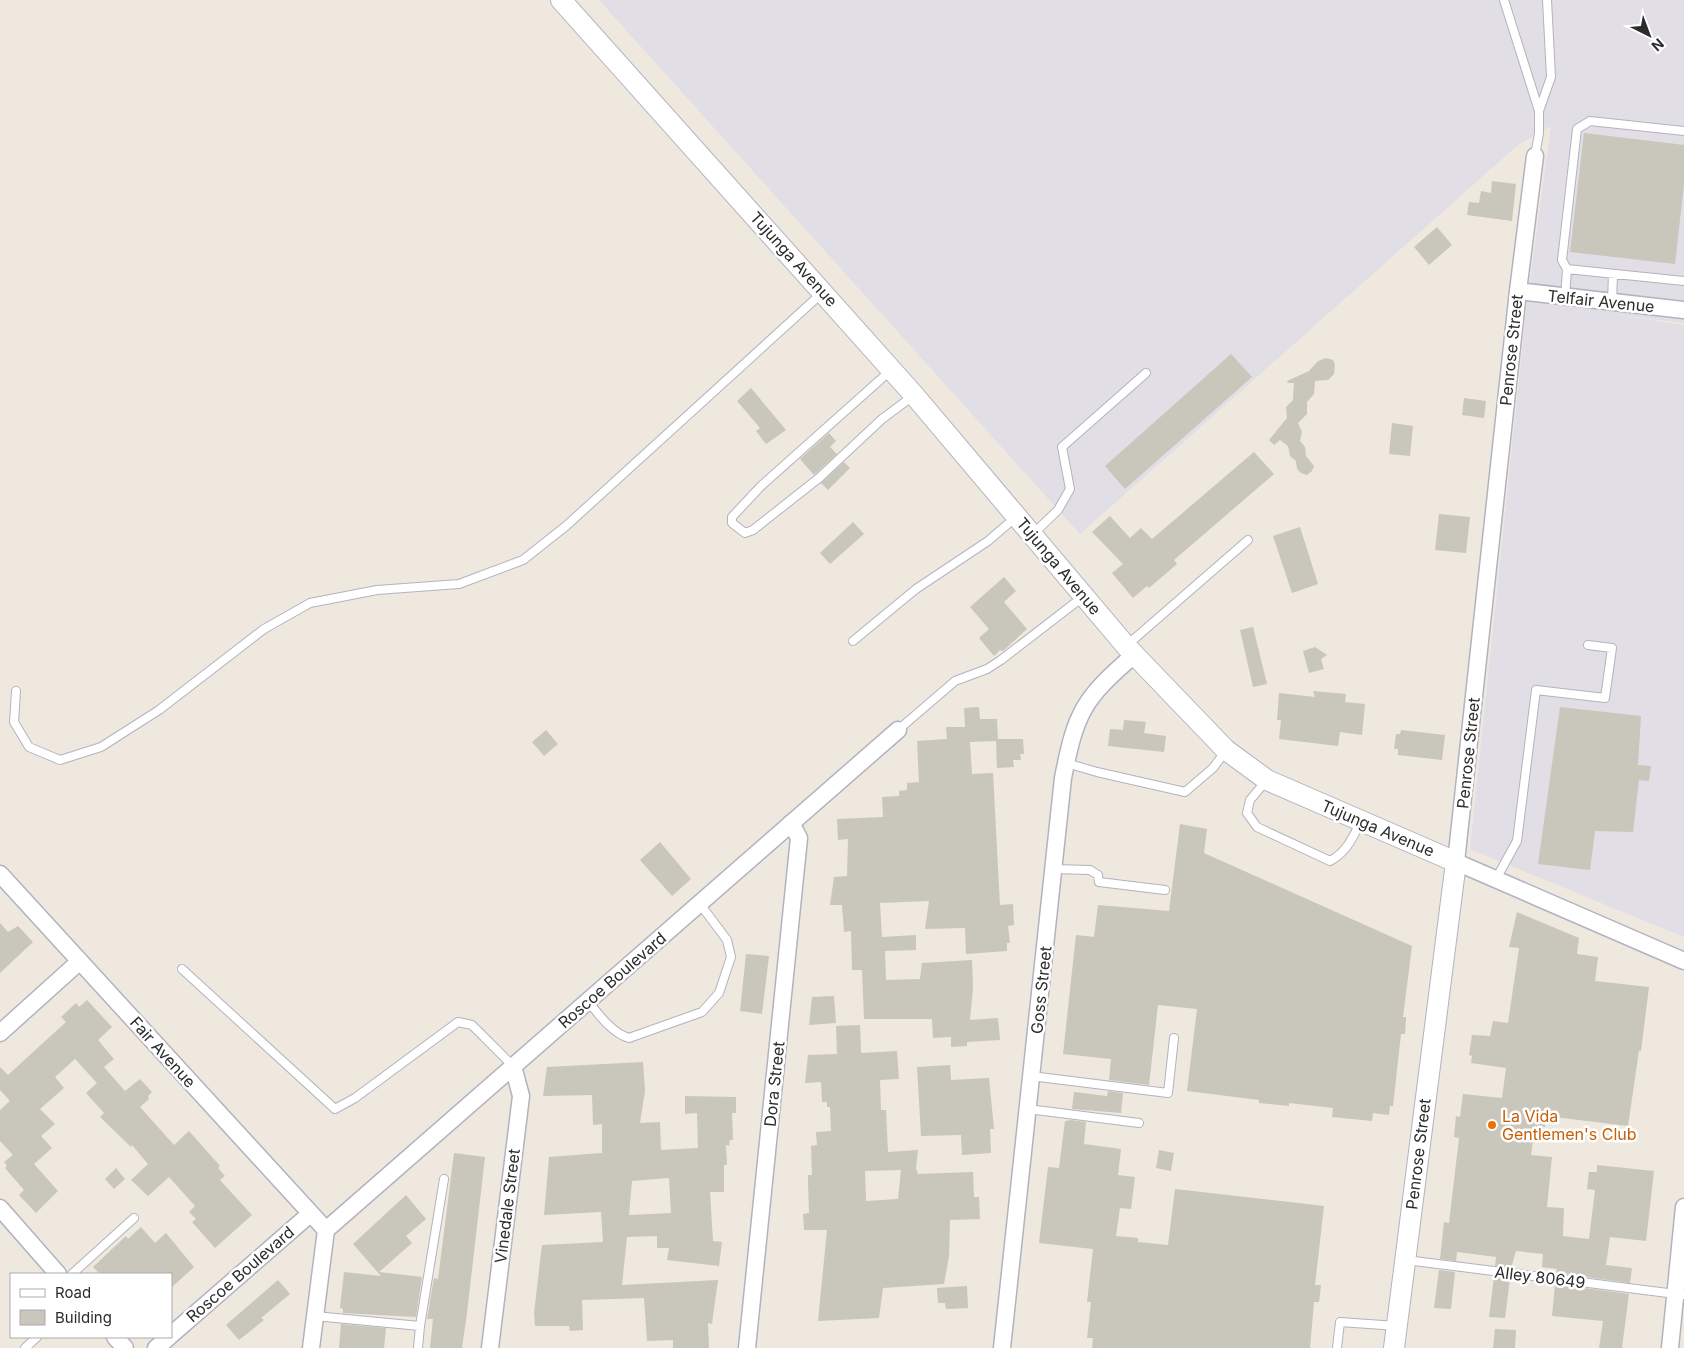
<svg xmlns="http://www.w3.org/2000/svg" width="1684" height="1348" viewBox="0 0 1684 1348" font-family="Inter,sans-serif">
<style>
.industrial{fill:#e1dee6}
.building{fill:#c9c6bc;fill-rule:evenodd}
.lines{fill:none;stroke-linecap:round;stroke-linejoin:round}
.service-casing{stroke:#b2b3c0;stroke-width:10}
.minor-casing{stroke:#b2b3c0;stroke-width:19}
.tertiary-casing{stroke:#b2b3c0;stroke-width:22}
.service{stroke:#fff;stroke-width:8}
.minor{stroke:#fff;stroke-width:16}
.tertiary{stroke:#fff;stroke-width:20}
.food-dot{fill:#e8710a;stroke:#fff;stroke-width:2}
.labels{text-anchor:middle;stroke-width:5;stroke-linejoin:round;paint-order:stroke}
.street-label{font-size:16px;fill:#2c2c2c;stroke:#fff}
.food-label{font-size:16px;fill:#c56008;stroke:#fff;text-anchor:start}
</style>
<rect width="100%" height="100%" fill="#eee8de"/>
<path class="industrial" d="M599,0H1684V323L1603,313L1684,325V937L1470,849L1527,303L1551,126L1518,145L1080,534Z"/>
<path class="building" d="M1584,133L1684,145V184L1675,264L1570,252Z
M1492,181L1516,184L1512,221L1467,215L1469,202L1479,203L1481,191L1491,193Z
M1437,227L1452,245L1429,265L1414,247Z
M1231,354L1252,377L1125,489L1105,466Z
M1326,358L1333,360L1335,365L1334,374L1328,380L1315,381L1314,394L1307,402V414L1298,423L1302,432L1300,441L1305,447L1306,456L1314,466L1312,471L1307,475L1301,473L1297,469L1296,461L1290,456L1288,446L1280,440L1274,445L1269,440L1287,418L1286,407L1293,400L1294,383H1288L1287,381L1309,371L1318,361Z
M751,388L786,430L766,444L756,431L760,428L737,401Z
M1464,398L1486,401L1484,418L1462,415Z
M1392,423L1413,426L1410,456L1389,454Z
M829,433L836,441L830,447L837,454L814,475L800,459Z
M1254,452L1274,474L1174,560L1177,564L1149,588L1147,586L1133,598L1112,573L1123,564L1092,532L1110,516L1130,538L1141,528L1152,539Z
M844,462L850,468L828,490L821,483Z
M1439,514L1470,517L1466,553L1435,550Z
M853,522L864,534L830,564L820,553Z
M1300,527L1318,584L1292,593L1273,536Z
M1004,577L1016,591L1004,602L1027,629L1003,651L1000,650L994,656L979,638L989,629L970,607Z
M1253,627L1267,684L1253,687L1240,630Z
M1315,647L1327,655L1321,659L1324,669L1309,673L1303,651Z
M1313,691L1346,694L1345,702L1365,704L1362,735L1340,732L1338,746L1279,739L1281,720H1277L1279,693L1315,697Z
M979,707L980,719H997L998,739H1023L1024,754H1020L1021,760H1013L1014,767L997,768L996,741L970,742L972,774L993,773L1000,905L1013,904L1014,925L1008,926L1010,943H1007V951L966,954L965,928L925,929L929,901L880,903L882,937L916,935V950L885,951L886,980L920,979L922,963L972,960L973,988L970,1020L998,1018L1000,1040L967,1042V1046L951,1047V1037L933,1038L932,1019H864L862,970H852L851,931L844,932L842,905H830L834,877L847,876L848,839L838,840L837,819L883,817L882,797L899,796V791L907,790V783L919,782L917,741L947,739L946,727H965L964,708Z
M1560,707L1641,716L1638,765L1651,766L1649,781L1639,780L1633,832L1595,831L1590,870L1538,864Z
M1124,720L1146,722L1144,733L1166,736L1164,752L1108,746L1110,729L1123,730Z
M546,730L558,744L544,756L532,742Z
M1401,730L1445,735L1442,760L1398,755V749H1394L1396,734H1400Z
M1180,824L1207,829L1204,853L1412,946L1403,1017H1406L1405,1034H1401L1393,1106H1390L1389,1115L1373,1113L1372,1121L1332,1117L1333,1108L1289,1103V1106L1259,1103V1100L1187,1091L1197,1009L1158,1005L1149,1085L1109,1080L1111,1059L1063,1054L1076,935L1094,937L1098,905L1169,911Z
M660,842L691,879L672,896L640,860Z
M1517,912L1579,938L1577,954L1598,957L1595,981L1649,987L1641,1051H1639L1628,1126L1546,1116L1545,1127L1535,1126L1531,1155L1552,1157L1547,1207L1564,1208L1563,1236L1589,1239L1595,1190L1587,1189L1589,1172H1597V1165L1654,1171L1646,1241L1610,1237L1606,1265L1632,1268L1630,1283L1556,1273L1557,1269L1542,1267L1543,1254L1516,1251L1511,1268L1495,1266L1496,1257L1457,1252L1456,1261L1440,1259L1444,1222L1449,1223L1459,1138L1454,1137L1456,1116L1460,1117L1463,1094L1502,1098L1506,1068L1471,1063L1472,1056L1469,1055L1472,1035L1490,1036L1493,1021L1508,1023L1519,948L1509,947Z
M0,923L8,932L18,926L33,942L0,973Z
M746,954L769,956L762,1014L740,1011Z
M834,996L836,1023L809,1025L812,997Z
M87,1000L112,1027L98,1040L114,1059L104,1067L125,1091L140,1079L152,1092L148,1096L149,1099L140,1107L174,1145L189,1131L220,1166L218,1168L225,1176L220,1180L252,1215L215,1248L192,1222L196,1219L189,1212L195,1206L169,1177L148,1196L131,1180L148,1164L132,1145L131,1147L100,1117L104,1113L86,1093L97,1083L75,1059L55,1077L64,1088L40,1109L55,1124L41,1136L52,1148L34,1164L58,1191L36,1213L19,1195L24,1190L5,1168L7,1166L4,1162L13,1155L0,1141V1110L10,1101L0,1090V1067L8,1075L66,1022L61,1017L76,1003L79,1007Z
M860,1025L861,1053L897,1051L899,1079L880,1080L881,1110H886L888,1152L918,1150L916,1168L918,1174L973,1172L974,1197H979L980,1219L950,1220L949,1256L944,1284L883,1288L879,1318L818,1321L827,1230H804L803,1214L809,1213L808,1183V1175H812L811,1146L817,1145L816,1132L831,1131L830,1107H827V1102H822L821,1082L805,1083L808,1055L837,1054L836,1026ZM901,1170L898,1199L866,1201L865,1171Z
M643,1062L645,1091L640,1123L660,1122L661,1150L698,1148L697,1113L685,1114V1096L736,1097V1113H732L733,1140H730L729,1146L726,1145L727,1165H724V1192H710L713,1241L722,1242L719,1266L667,1260L669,1248H657V1236L627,1237L622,1285L718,1280L712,1324L708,1323L709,1348H673V1340L647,1341L644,1298L582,1300L583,1330L570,1331L569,1326H535L534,1313L542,1245L603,1242L601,1212L544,1215L549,1157L602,1153V1124L593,1125L592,1095L543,1096L547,1067ZM669,1178L671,1213L629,1215L632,1181Z
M950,1065L951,1080L989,1078L994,1129H990L991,1153L962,1155L961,1135L921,1136L917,1067Z
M1108,1091L1123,1093L1121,1113L1072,1109L1074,1092L1107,1096Z
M1071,1120L1086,1122L1084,1144L1121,1149L1118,1175L1135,1177L1131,1209L1120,1208L1116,1236L1138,1238V1242L1168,1245L1175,1189L1324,1206L1315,1285H1321L1319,1302H1314L1310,1348H1092L1093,1338H1087L1091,1302H1087L1093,1249L1039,1243L1048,1167L1059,1168L1065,1121Z
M1159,1150L1174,1153L1171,1171L1156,1168Z
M454,1153L485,1157L467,1313L462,1348H430L433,1319H427L434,1278L438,1279Z
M116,1168L125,1179L114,1189L105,1179Z
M406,1195L426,1219L406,1236L412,1243L379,1272L422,1277L416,1317L343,1313V1309L340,1308L344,1272L381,1276L353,1244Z
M141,1227L155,1243L166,1233L194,1267L171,1288V1274H100L93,1267L126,1236L128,1239Z
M1439,1270L1455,1272L1451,1309L1434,1308Z
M1494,1277L1510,1279L1505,1318L1489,1317Z
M278,1280L290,1294L261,1318L264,1320L239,1340L226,1325Z
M1555,1284L1629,1294L1622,1348H1599L1603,1321L1552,1316Z
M967,1286L968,1308L946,1309L945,1303H938L937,1288Z
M341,1324L386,1328L384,1348H339Z
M1495,1329L1516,1330L1515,1348H1493Z"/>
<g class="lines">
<g class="service-casing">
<path id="service" d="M1504,0L1539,111V133L1535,156
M1539,111L1551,77L1547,0
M1684,131L1590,121L1577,129L1562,260L1567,269L1684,281
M1565,297L1567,269
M1612,302L1613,274
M890,371L761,486L732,517V523L745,533L753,530L819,478L882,419L913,396
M1033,534L1058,510L1070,489L1062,447L1146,373
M853,641L916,589L988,541L1016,517
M1126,646L1248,540
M16,691L14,722L29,747L60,760L101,747L159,710L264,629L310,603L377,590L459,584L523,560L566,526L822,293
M898,730L955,681L987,669L1001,660L1084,596
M1066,763L1097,772L1185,792L1213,768L1225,752
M1266,781L1250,800L1247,813L1257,827L1330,861C1347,852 1353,837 1361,821
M1053,869L1090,870L1098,875L1099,882L1165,890
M1496,879L1517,841L1536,690L1605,698L1612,648L1588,645
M182,969L335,1109L355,1098L458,1022L472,1025L513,1066
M588,1001C599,1015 612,1033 629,1038L702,1012L719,993L731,957L727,940L700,904
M1031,1076L1168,1093L1174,1038
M1028,1109L1139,1123
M1406,1260L1684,1295
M72,1274L134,1218
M315,1316L420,1326L418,1348
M420,1326L444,1179
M25,1348L37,1337
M1337,1348L1340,1322L1397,1326"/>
</g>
<g class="minor-casing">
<path id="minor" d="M1535,156L1518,291L1456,862L1684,961
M1518,291L1684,310
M0,874L326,1230
M0,1033L80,961
M0,1208L58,1274
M326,1230L898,730
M171,1335L310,1214
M115,1337L125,1348
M156,1348L169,1337
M311,1348L326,1230
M490,1348L521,1096L513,1066
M747,1348L799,838L791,823
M1002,1348L1063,778C1076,712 1083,699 1134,655
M1670,1348L1684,1207"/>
</g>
<g class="tertiary-casing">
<path id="tertiary" d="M561,0L914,395L1126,646L1226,750L1267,780L1456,862L1394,1348"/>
</g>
<use href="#service" class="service"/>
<use href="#minor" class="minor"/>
<use href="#tertiary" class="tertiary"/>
</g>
<circle class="food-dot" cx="1492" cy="1125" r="5"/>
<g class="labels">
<g class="street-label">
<text transform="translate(794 259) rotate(48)" y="6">Tujunga Avenue</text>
<text transform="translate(1601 301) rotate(6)" y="6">Telfair Avenue</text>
<text transform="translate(1511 350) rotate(-84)" y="6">Penrose Street</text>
<text transform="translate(1059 566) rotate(50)" y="6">Tujunga Avenue</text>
<text transform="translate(1468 753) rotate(-84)" y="6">Penrose Street</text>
<text transform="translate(1378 828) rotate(23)" y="6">Tujunga Avenue</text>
<text transform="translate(612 980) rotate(-41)" y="6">Roscoe Boulevard</text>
<text transform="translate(1041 990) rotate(-84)" y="6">Goss Street</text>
<text transform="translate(163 1052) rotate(48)" y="6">Fair Avenue</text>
<text transform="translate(774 1084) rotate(-84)" y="6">Dora Street</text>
<text transform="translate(1418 1154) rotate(-83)" y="6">Penrose Street</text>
<text transform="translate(507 1206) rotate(-83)" y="6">Vinedale Street</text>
<text transform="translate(240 1274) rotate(-41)" y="6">Roscoe Boulevard</text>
<text transform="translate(1540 1277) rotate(7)" y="6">Alley 80649</text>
</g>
<g class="food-label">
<text x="1502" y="1122">La Vida<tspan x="1502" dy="18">Gentlemen's Club</tspan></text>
</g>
</g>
<rect x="10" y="1273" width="162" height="65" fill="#ffffff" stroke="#ababab"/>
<rect x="20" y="1289" width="25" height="8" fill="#ffffff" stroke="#ababab"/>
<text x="55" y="1298" font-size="15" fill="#2c2c2c">Road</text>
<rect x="20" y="1310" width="25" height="15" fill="#c9c6bc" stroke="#ababab"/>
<text x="55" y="1323" font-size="15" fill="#2c2c2c">Building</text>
<g transform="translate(1649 35) rotate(138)" stroke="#ffffff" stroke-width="4" paint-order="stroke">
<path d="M0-4L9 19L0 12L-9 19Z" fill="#2c2c2c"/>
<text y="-8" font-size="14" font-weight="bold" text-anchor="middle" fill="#2c2c2c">N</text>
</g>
</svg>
